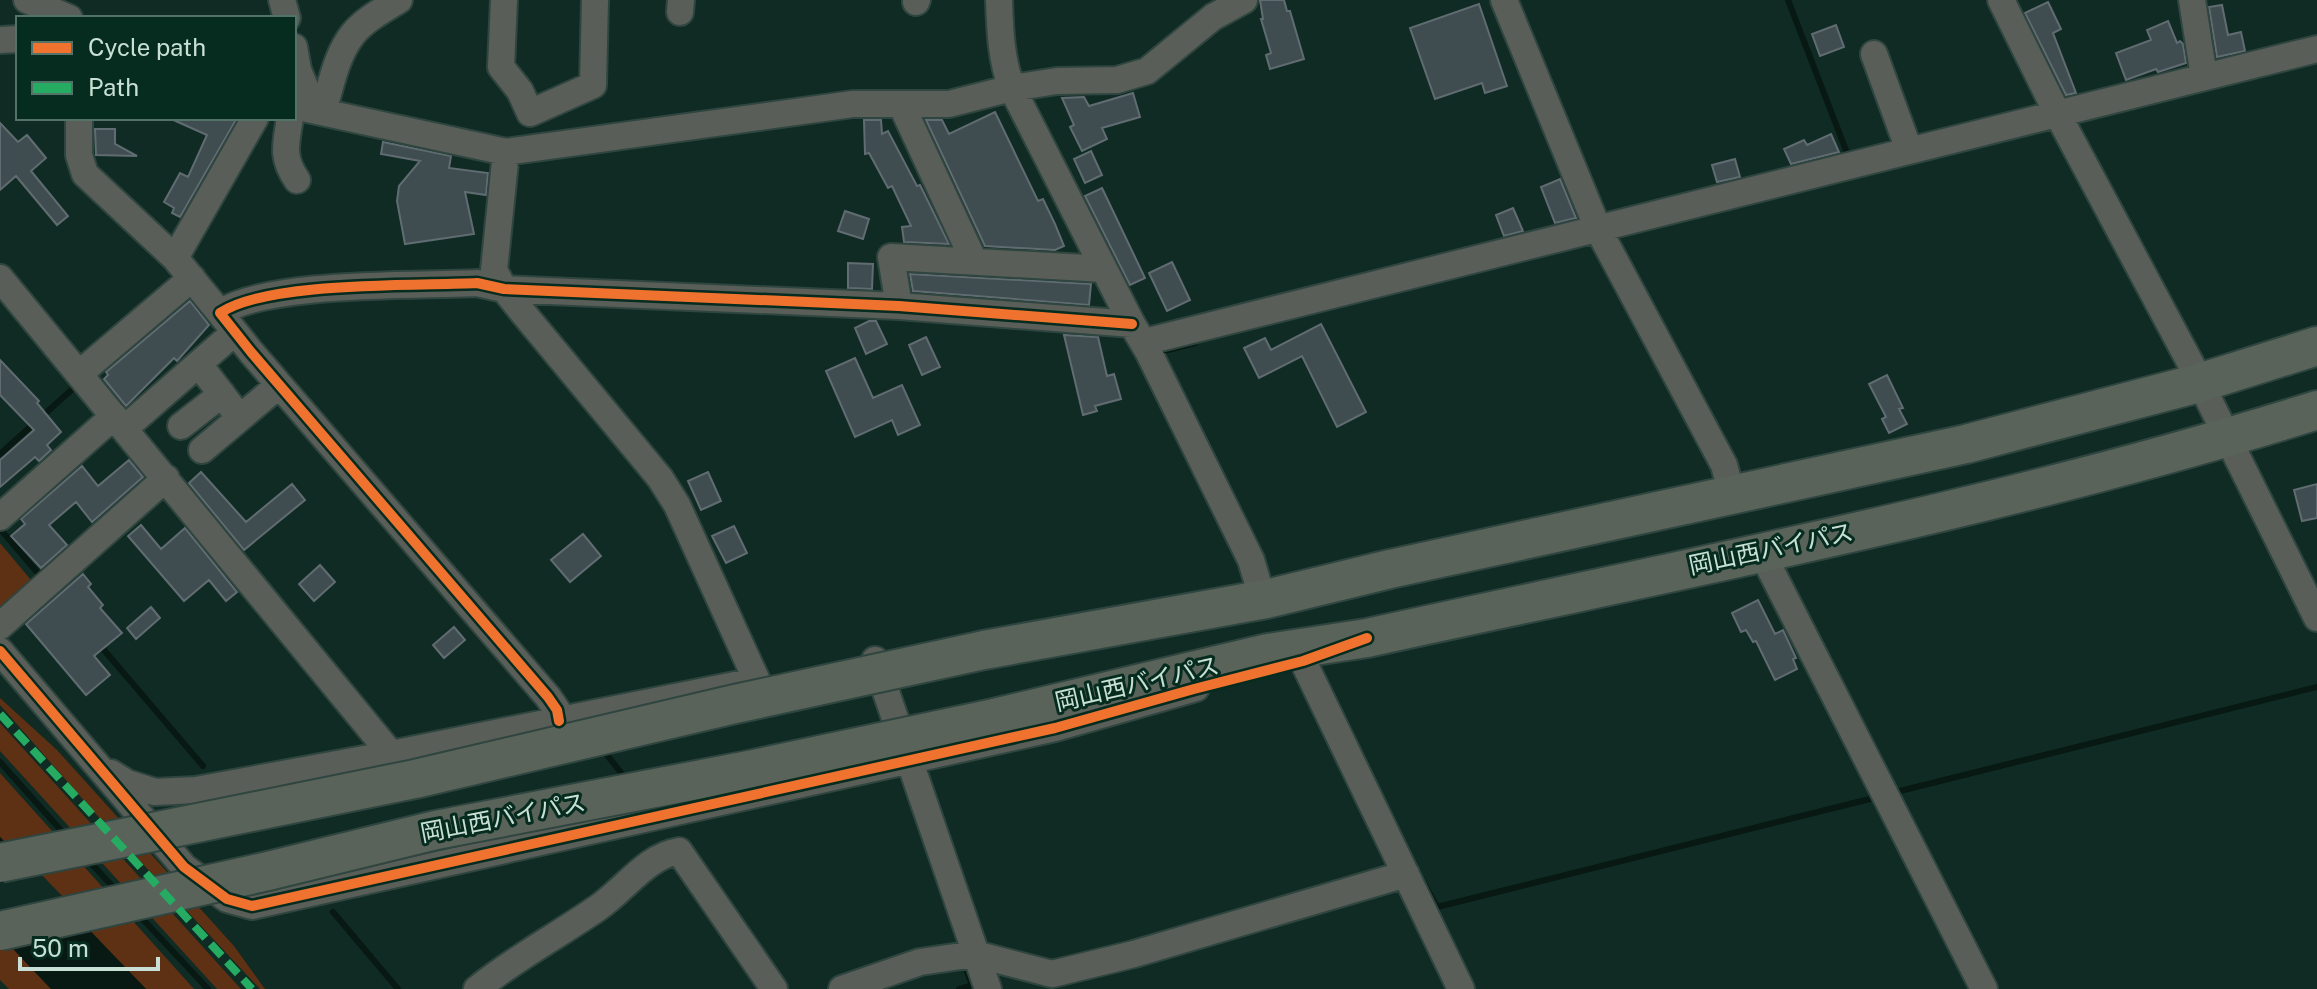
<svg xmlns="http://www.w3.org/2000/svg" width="2317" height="989" viewBox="0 0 2317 989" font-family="'Public Sans','Noto Sans JP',sans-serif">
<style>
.green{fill:#5e3014}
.water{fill:#081812}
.pier{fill:#0f2b23}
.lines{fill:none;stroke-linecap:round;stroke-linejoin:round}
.stream{stroke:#081812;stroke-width:6}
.building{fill:#404d50;stroke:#606c71;stroke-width:2}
.minor-casing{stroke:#2f453f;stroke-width:30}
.highway-casing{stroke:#2f453f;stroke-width:42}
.minor{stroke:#5a5e58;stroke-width:26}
.highway{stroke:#59635a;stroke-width:38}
.highway-bridge-casing{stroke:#2f453f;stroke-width:42;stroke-linecap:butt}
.highway-bridge{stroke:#59635a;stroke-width:38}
.quiet{stroke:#26ab63;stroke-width:8;stroke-dasharray:16 8;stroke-linecap:butt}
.cycleway-casing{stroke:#062b1f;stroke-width:15}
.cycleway{stroke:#ef722f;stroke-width:10}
.labels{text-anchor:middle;stroke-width:6;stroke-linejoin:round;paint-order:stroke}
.street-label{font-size:24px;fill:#c8e0d5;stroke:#062b1f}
</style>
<rect width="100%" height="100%" fill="#0f2b23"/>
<path class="green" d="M0,543L36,586L0,613Z
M0,698L57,750L234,946L265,989H260L94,812L0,705Z
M0,723L241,989H217L0,751Z
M0,773L194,989H146L0,837Z
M0,935L51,989H9L0,980Z"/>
<path class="water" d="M0,837L146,989H51L0,935Z"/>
<path class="pier" d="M9,841L94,929L0,941V843Z"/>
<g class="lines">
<path class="stream" d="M1788,0L1849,158
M1156,353L1195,343
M0,454L77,385
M0,529L42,578
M98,643L203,766
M603,750L626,779
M0,762L67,837
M1892,793L2317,687
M88,860L116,890
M1422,880L1437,907L1878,797
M333,912L398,989
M137,913L208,989
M959,989L972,985L964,964"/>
</g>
<path class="building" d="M1260,0H1284L1287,11H1290L1304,59L1270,69L1266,55L1271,53L1261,19H1263Z
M2048,2L2061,29L2053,33L2076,93L2066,95L2025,13Z
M1479,4L1507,86L1485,93L1482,83L1435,99L1410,28Z
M2222,5L2228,35L2241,32L2245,51L2217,57L2209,7Z
M2168,21L2177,43L2180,41L2183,44L2186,63L2158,72L2156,69L2126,80L2116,53L2151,40L2147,30Z
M1836,25L1844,47L1820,56L1812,34Z
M1133,93L1140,117L1102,128L1107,139L1082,151L1070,127L1074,125L1062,98L1084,97L1089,106Z
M995,112L1038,201L1043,199L1055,224L1064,246L1055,250L985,246L926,120H942L949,134Z
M169,118H237L180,217L172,213L174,208L164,202L180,173L188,177L207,135Z
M864,120H881L882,134L888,131L917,186L920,185L949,244L904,242L902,227L911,226L892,186L888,188L869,153L865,154Z
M0,123L18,142L27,135L46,158L31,171L68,216L57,225L16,176L0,190Z
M95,129H115V144L137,156L96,155Z
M1831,134L1839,152L1791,164L1784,149L1804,140L1807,145Z
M383,142L451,156L449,168L488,173L486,195L465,192L474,234L405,244L397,201L399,186L420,161L381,154Z
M1091,151L1102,175L1085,183L1074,159Z
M1735,159L1740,177L1717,182L1712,165Z
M1560,179L1576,218L1555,223L1541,187Z
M1102,188L1145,278L1130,285L1085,196Z
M1513,208L1523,231L1504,236L1496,215Z
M845,211L869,219L863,239L838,231Z
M1172,262L1190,300L1167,311L1149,273Z
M848,263L873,264L872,289L848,288Z
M910,274L1091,284L1089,305L913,291Z
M190,301L209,325L177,361L174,358L126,406L104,379L108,375L106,372Z
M869,321H876L887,344L866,354L855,328Z
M1321,324L1366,412L1337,427L1302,356L1259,378L1244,348L1265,338L1271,350Z
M1064,335L1098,337L1107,376L1114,374L1121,399L1095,406L1097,411L1083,415Z
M926,337L940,367L922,375L909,345Z
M855,358L873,398L902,385L920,425L898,435L892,420L855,437L826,371Z
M0,360L39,401L37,403L61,432L47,445L51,450L39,461L35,457L0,487V460L34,430L0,395Z
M1887,375L1903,408L1899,409L1907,424L1889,433L1882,419L1886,417L1869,384Z
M129,460L143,477L92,522L76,502L49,525L67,545L41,568L11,536L25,524L21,519L82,466L98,486Z
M201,472L246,522L292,484L305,500L244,550L189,483Z
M708,472L721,501L701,510L688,481Z
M2317,484V518L2302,521L2294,490Z
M141,525L161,549L185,528L237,592L226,601L209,580L184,601L128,536Z
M734,526L747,553L726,563L712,536Z
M583,534L601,556L570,582L551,560Z
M320,565L335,582L314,601L299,584Z
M83,574L91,584L88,587L103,605L100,608L122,633L94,656L110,675L86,695L26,624Z
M1758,600L1775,634L1783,630L1796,658L1793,659L1797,669L1775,680L1756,641L1753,642L1746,630L1741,632L1732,613Z
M151,607L160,618L136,639L127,628Z
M454,627L465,640L444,658L433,645Z"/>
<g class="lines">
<g class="minor-casing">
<path id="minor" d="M27,0L69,18
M282,0L287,18
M504,0L501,67L520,91L530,113L593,85L595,0
M999,0C1000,29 1001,61 1012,88L1132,324L1148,351L1251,560L1259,587
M1504,0L1598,229L1724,465L1732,495
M2001,0L2057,113L2192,366L2317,618
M2192,0L2204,77
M916,2L917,0
M680,12L681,0
M0,40L18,39
M294,47L298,70L314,109
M1874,54L1909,150
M901,104L974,261
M294,106L506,152L853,104H949L1012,88L1057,81L1117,80L1147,71L1213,17L1244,0
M323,111C331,86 336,55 353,34C364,20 383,10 399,0
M79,118V155L85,174L175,258L220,313
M290,118C286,144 281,157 297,180
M506,152L494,270L504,289L524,314L660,478L677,505L757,681
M175,258L255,118
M0,278L391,754
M899,306L891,257L1104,269
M1144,342L2317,49
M79,374L192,278
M207,375L240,418
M181,426L222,394
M125,428L235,332
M202,450L279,385
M0,517L114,416
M1761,551L1984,989
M0,626L166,478
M0,651L184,867L227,899L252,906L1055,728L1196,688
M875,660L988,989
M1303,661L1461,989
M559,721L557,710L548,697L251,352L220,313C267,281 416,286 477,283L504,289L899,306L1132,324
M111,773L127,783L155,792L196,790L391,754L745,683
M477,989C515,958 559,935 599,907C625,889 647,856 679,851L774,989
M842,989L920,962L975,954L1052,974L1134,954L1406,874"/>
</g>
<g class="highway-casing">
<path id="highway" d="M984,650L1266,599L1390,569L1966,444L2199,383L2317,346
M994,718L1268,653L1367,638C1685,568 2006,508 2317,410"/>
</g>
<use href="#minor" class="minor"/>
<use href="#highway" class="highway"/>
<g class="highway-bridge-casing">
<path id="highway-bridge" d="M0,863L415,779L735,704L984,650
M0,931L268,871L436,830L749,770L994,718"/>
</g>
<use href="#highway-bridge" class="highway-bridge"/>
<path class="quiet" d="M0,714L252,989"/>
<g class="cycleway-casing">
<path id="cycleway" d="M0,651L184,867L227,899L252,906L1055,728L1194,689L1303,661L1367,638
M559,721L557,710L548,697L251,352L220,313C267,281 416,286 477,283L504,289L899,306L1132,324"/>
</g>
<use href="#cycleway" class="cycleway"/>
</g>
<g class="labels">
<g class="street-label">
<text transform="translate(1771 549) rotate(-12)" y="8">岡山西バイパス</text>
<text transform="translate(1137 684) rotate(-13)" y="8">岡山西バイパス</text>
<text transform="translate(503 818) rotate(-11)" y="8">岡山西バイパス</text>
</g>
</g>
<rect x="16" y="16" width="280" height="104" fill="#062b1f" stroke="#547368" stroke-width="2"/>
<rect x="32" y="42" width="40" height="12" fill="#ef722f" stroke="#547368" stroke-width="2"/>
<text x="88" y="56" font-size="24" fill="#c8e0d5">Cycle path</text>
<rect x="32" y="82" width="40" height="12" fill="#26ab63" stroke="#547368" stroke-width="2"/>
<text x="88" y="96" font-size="24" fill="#c8e0d5">Path</text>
<path d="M20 957v12h138v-12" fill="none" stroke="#c8e0d5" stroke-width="4"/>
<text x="32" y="957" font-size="24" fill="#c8e0d5" stroke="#062b1f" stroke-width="6" paint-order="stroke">50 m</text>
</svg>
